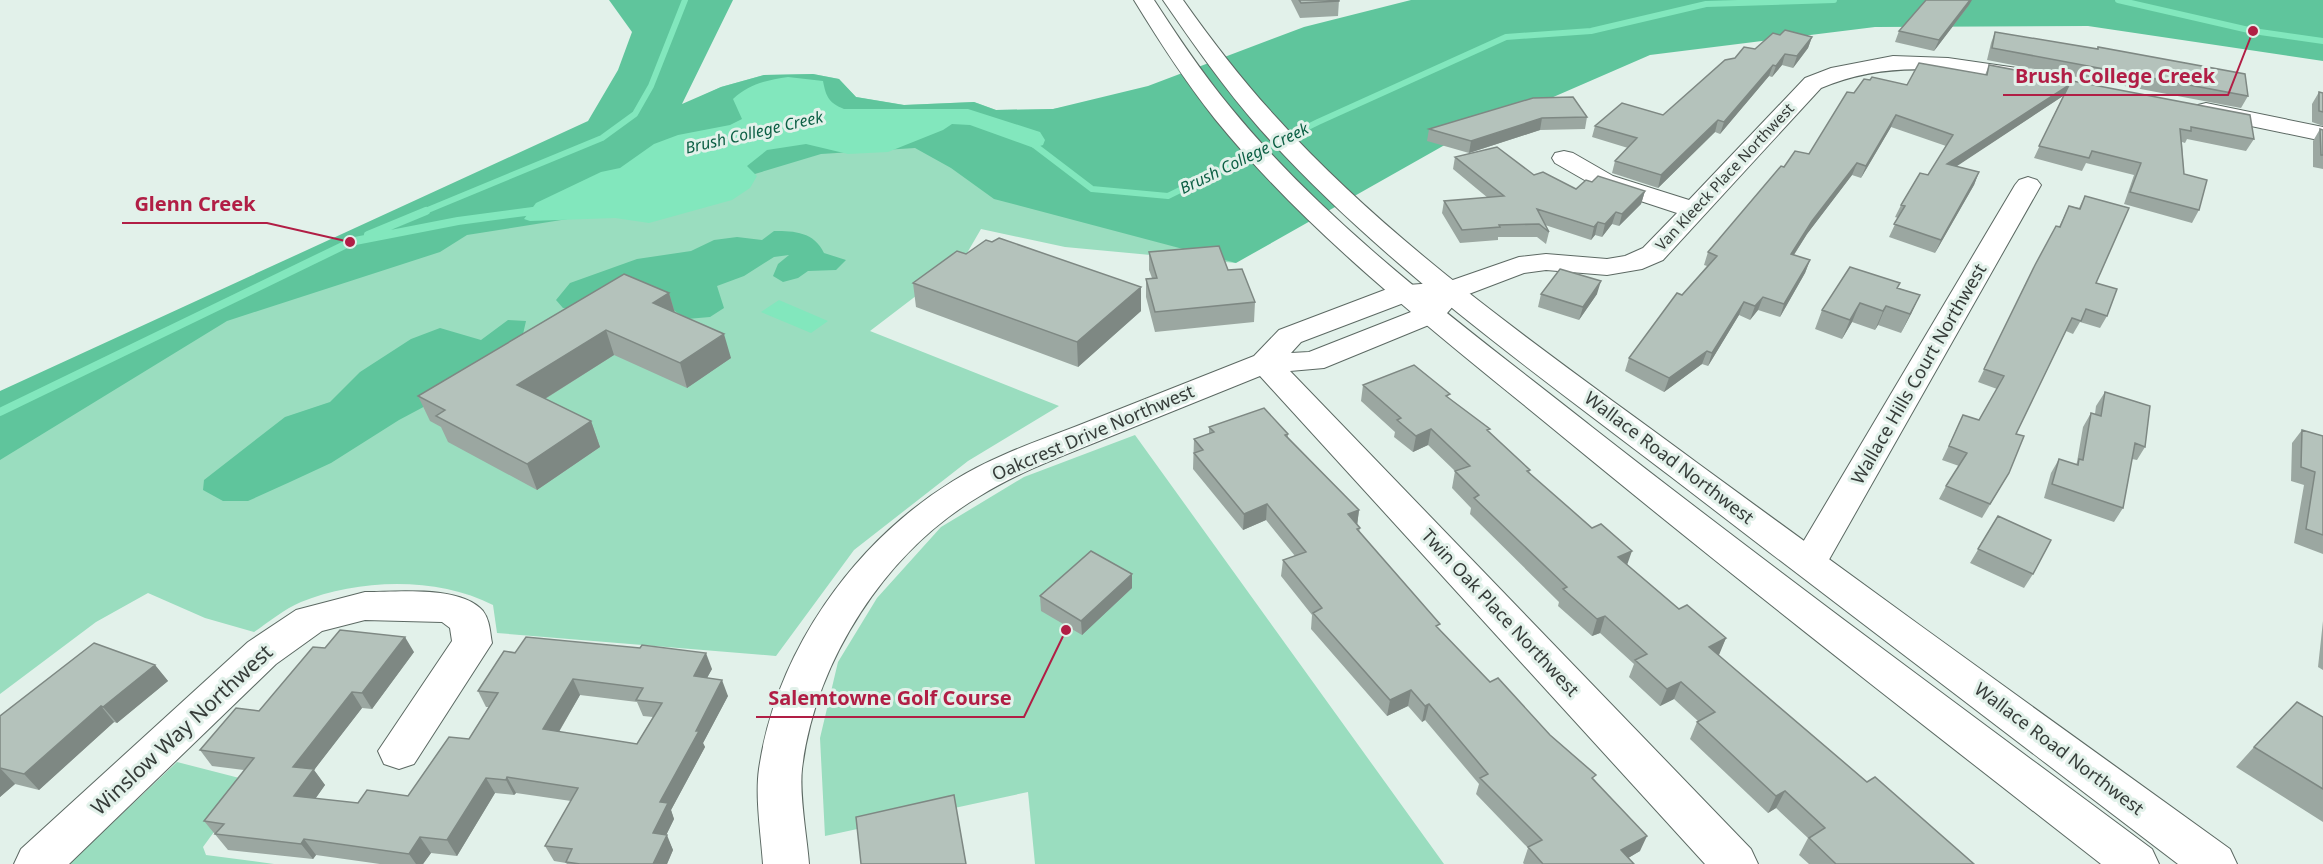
<svg xmlns="http://www.w3.org/2000/svg" width="2323" height="864" viewBox="0 0 2323 864" font-family="'Noto Sans',sans-serif">
<style>
.green{fill:#9addbf}
.forest{fill:#5fc59c}
.water{fill:#82e7bd}
.lines{fill:none;stroke-linecap:round;stroke-linejoin:round}
.stream-far1{stroke:#82e7bd;stroke-width:6}
.stream{stroke:#82e7bd;stroke-width:8}
.minor-casing{stroke:#5c6963;stroke-width:2}
.primary-casing{stroke:#5c6963;stroke-width:2}
.minor{fill:#fff;fill-rule:evenodd}
.primary{fill:#fff;fill-rule:evenodd}
.wall{fill:#9ba7a1;fill-rule:evenodd}
.shaded-wall{fill:#7e8883}
.building{fill:#b4c2bb;stroke:#7e8883;stroke-width:1.5;fill-rule:evenodd}
.labels{text-anchor:middle;stroke-width:6;stroke-linejoin:round;paint-order:stroke}
.far-street-label{font-size:15px;fill:#363c39;stroke:#e2f1ea}
.far-water-label{font-size:16px;font-style:italic;fill:#0c5f44;stroke:#e2f1ea}
.street-label{font-size:18px;fill:#363c39;stroke:#e2f1ea}
.near-street-label{font-size:21px;fill:#363c39;stroke:#e2f1ea}
.leader{fill:none;stroke:#b11e45;stroke-width:2}
.callout-dot{fill:#b11e45;stroke:#e2f1ea;stroke-width:2}
.callout-label{font-size:20px;text-anchor:middle;font-weight:bold;fill:#b11e45;stroke:#e2f1ea;stroke-width:6;stroke-linejoin:round;paint-order:stroke}
</style>
<rect width="100%" height="100%" fill="#e2f1ea"/>
<path class="green" d="M813,74L839,79L856,97L904,105L974,102L996,110L1053,109L1081,104L1236,263L1065,247L981,229L963,260L870,331L1059,406L968,461L854,550L776,656L497,633L493,605C436,576 358,579 301,602C284,609 269,622 254,632L205,618L148,593L96,622L0,694V440L250,308L721,87L764,75Z
M1135,435L1444,864H1035L1028,792L825,836L820,738L838,662L877,598L941,527L1024,477Z
M177,762L251,781L203,847L206,855L274,864H69Z"/>
<path class="forest" d="M609,0H733L682,104L721,87L764,75L813,74L839,79L856,97L904,105L974,102L996,110L1053,109L1148,86L1304,27L1411,0H2323V61L2088,26L1875,27L1650,55L1450,142L1236,263L994,199L951,168L915,148L821,154L649,206L467,235L440,252L227,321L0,460V391L588,121L618,70L632,32Z
M774,231C795,231 814,232 824,253L846,260L836,270L808,271L798,278L783,282L773,276L778,264L789,255L774,257L744,276L717,286L724,308L710,317L687,319L661,302L591,311L563,308L556,300L570,283L637,259L691,251L714,240L737,237L762,240Z
M508,320L526,321L521,343L446,395L399,420L331,463L290,482L248,501H223L203,490L204,480L285,417L330,402L360,372L411,339L440,328L481,340Z"/>
<path class="water" d="M788,77L823,81C826,97 829,103 844,109H968L1040,132L1045,140L1043,145L1034,148L970,125L952,124L943,130L888,152L848,154L806,144L767,150L747,166L757,176L750,188L732,200L649,223L615,218L530,221L524,219L536,203L601,172L620,168L654,144L678,135L730,125L742,119L733,99C749,84 767,80 788,77Z
M779,300L828,321L811,333L761,312Z"/>
<g class="lines">
<path class="stream-far1" d="M2118,0L2253,31L2323,41
M1029,141L1092,189L1168,196L1318,122L1506,37L1591,31L1706,4L1834,0
M423,212L602,138L635,114L651,86L685,0
M522,212L539,210"/>
<path class="stream" d="M368,235L426,211
M350,242L458,221L533,211
M0,412L353,241"/>
<g class="minor-casing">
<path id="minor" d="M1893,56L1948,58L2031,70L2039,72L2042,77L2039,82L2031,84C1958,70 1892,58 1821,88L1663,260L1642,269L1607,275L1546,270L1524,273L1461,297L1441,320L1324,368L1290,371L1751,849L1758,864H1705L1260,376C1208,397 1156,418 1104,439C1062,456 1019,472 980,496C886,551 815,661 802,769C799,795 807,837 809,864H763C761,835 755,797 759,769C776,652 853,543 953,481C991,457 1035,442 1077,426C1136,403 1195,379 1254,356L1279,330L1395,286L1447,282L1519,257L1546,254L1607,259L1625,256L1643,248L1677,213L1595,186L1555,163L1552,158L1555,153L1564,151L1573,153L1613,176L1689,200L1805,78L1831,68ZM1427,300L1421,308L1309,352L1291,353L1301,342L1409,301Z
M2206,103L2323,127V141L2198,115L2194,110L2198,105Z
M2028,177L2037,180L2041,185L1822,572L1809,576L1796,572L1791,563L1796,554L2015,185L2019,180Z
M365,592C397,592 461,585 483,611C490,620 490,633 492,643L414,764L399,769L384,764L378,751L452,641L450,628L442,622L365,620L322,631L276,664L69,864H14L21,849L248,642L296,610Z"/>
</g>
<g class="primary-casing">
<path id="primary" d="M1134,0H1154C1178,37 1202,73 1231,108C1332,231 1467,328 1592,427C1776,571 1965,710 2152,849L2159,864H2101C1922,724 1743,585 1568,441C1446,340 1315,242 1215,119C1185,81 1159,41 1134,0Z
M1163,0H1183C1212,41 1242,80 1276,117C1396,250 1553,356 1696,462C1873,592 2052,721 2230,849L2237,864H2178C2009,735 1839,606 1670,476C1529,368 1379,262 1260,129C1224,88 1194,45 1163,0Z"/>
</g>
<use href="#minor" class="minor"/>
<use href="#primary" class="primary"/>
</g>
<path class="wall" d="M1291,0H1339L1338,16L1300,18Z
M1969,5L1934,51L1895,42L1899,31Z
M1995,32L2096,49L2098,47L2248,96L2241,108L1987,60L1991,43Z
M1812,37L1808,48L1793,68L1782,65L1772,77L1769,76L1720,134L1715,132L1658,188L1612,173L1615,161L1628,148L1592,137L1595,126L1663,115L1735,58L1755,49Z
M1989,65L2254,139L2246,151L2187,139L2185,143L2182,142L2184,174L2199,210L2192,223L2124,204L2134,175L2086,163L2082,171L2034,158L2063,96L1956,166L1979,172L1974,185L1935,253L1889,237L1898,218L1895,217L1901,205L1928,175L1946,146L1891,127L1861,178L1852,175L1807,234L1794,255L1810,260L1805,273L1780,317L1758,310L1750,320L1739,315L1708,366L1702,364L1664,392L1625,371L1629,358L1682,295L1707,266L1704,265L1708,252L1784,167L1809,154L1854,93L1870,80L1907,85L1985,75Z
M2319,92L2323,93V126L2312,122V104Z
M1533,98L1587,117L1585,129L1540,130L1469,153L1427,141L1429,129Z
M2320,129L2323,130V169L2313,167V141Z
M1455,157L1534,175L1576,189L1592,182L1645,191L1641,204L1619,226L1612,224L1602,237L1595,235L1591,240L1545,225L1549,232L1546,244L1537,237H1498V240L1460,243L1442,213L1444,201L1488,198L1453,169Z
M2085,196L2096,283L2107,316L2100,328L2080,322L2073,334L2066,331L2016,434L2009,473L1982,518L1939,499L1946,486L1959,466L1942,460L1963,415L1979,420L1997,389L1978,382L2029,277L2059,227L2069,206L2079,208Z
M1149,252L1228,270L1255,302L1254,322L1155,332L1146,297V279L1152,278L1149,270Z
M966,254L1141,287V311L1078,367L916,307L913,283Z
M1898,288L1920,295L1911,314L1901,333L1878,325L1875,330L1852,322L1842,339L1815,329L1822,310Z
M669,293L675,313L731,358L687,388L614,355L545,399L591,421L600,447L537,490L448,442L441,427L430,421L418,396Z
M1541,294H1597L1579,320L1538,307Z
M1363,385L1449,399L1489,432L1530,470L1529,473L1627,565L1679,609L1726,638L1718,655L1867,782L1974,864H1809L1799,855L1808,838L1776,808L1768,813L1690,739L1697,722L1698,721L1674,699L1660,706L1629,677L1634,664L1600,633L1592,636L1558,606L1559,602L1470,514L1471,508L1452,488L1455,471L1428,445L1413,452L1394,437L1395,432L1361,401Z
M2105,392L2145,447L2137,460L2132,459L2123,508L2114,522L2044,498L2051,473L2059,459L2076,465L2077,462L2083,427L2091,413L2095,414L2096,406Z
M1209,427L1288,434V437L1359,510L1357,525L1360,528L1359,532L1439,629L1490,682L1550,735L1595,780L1640,851L1628,858L1634,864H1524L1523,863L1528,848L1476,794L1479,784L1425,720L1422,722L1408,706L1387,716L1311,629L1312,615L1281,576L1283,560L1295,556L1266,520L1243,530L1193,469L1194,439L1209,434Z
M2302,430L2323,436V554L2294,543L2304,485L2291,481L2292,443Z
M1998,516L2033,574L2024,588L1970,563Z
M1132,588L1082,635L1041,611L1040,596Z
M2323,621V670L2318,667Z
M325,648L414,652L372,709L362,708L314,770L325,785L315,799L358,803L408,796L469,739L489,707H486L478,691L504,651L712,669L707,678L728,696L703,743L705,747L671,810L674,819L666,835L673,850L667,864H567L566,863L554,861L545,846L571,801L516,793L514,795L495,793L457,856L431,853L423,864H380L316,855L313,859L228,850L204,821L244,770L212,766L200,750L259,711ZM580,695L637,702L643,716L653,717L637,744L559,732Z
M155,665L168,681L117,723L114,722L39,790L15,784L0,797V716Z
M2323,717V822L2236,767L2254,747Z"/>
<path class="shaded-wall" d="M1970,0H1972L1969,5L1934,51L1939,40Z
M1812,37L1808,48L1793,68L1797,56Z
M1785,54L1782,65L1772,77L1776,66Z
M1773,65L1769,76L1720,134L1724,122Z
M2069,85L2063,96L1942,176L1947,164Z
M1896,115L1891,127L1861,178L1866,166Z
M1542,118L1540,130L1469,153L1471,141Z
M1718,120L1715,132L1658,188L1661,175Z
M1857,163L1852,175L1807,234L1786,267L1791,254L1812,221Z
M1979,172L1974,185L1935,253L1941,240Z
M1645,191L1641,204L1619,226L1622,214Z
M1616,212L1612,224L1602,237L1605,224Z
M1598,222L1595,235L1591,240L1594,227Z
M1810,260L1805,273L1780,317L1784,304Z
M1601,281L1597,294L1579,320L1583,307Z
M1141,287V311L1078,367L1077,342Z
M669,293L676,317L653,303Z
M1920,295L1911,314L1901,333L1910,314Z
M1763,297L1758,310L1750,320L1755,306Z
M1744,302L1739,315L1708,366L1712,353Z
M1860,303L1852,322L1842,339L1850,320Z
M1886,306L1878,325L1875,330L1883,311Z
M606,330L614,355L527,410L517,385Z
M724,334L731,358L687,388L680,363Z
M1707,351L1702,364L1664,392L1669,378Z
M591,421L600,447L537,490L527,464Z
M1431,429L1428,445L1413,452L1416,436Z
M1267,504L1266,520L1243,530L1244,514Z
M1359,510L1357,526L1348,514Z
M1632,551L1626,568L1618,557Z
M1132,574V588L1082,635L1081,621Z
M1605,616L1600,633L1592,636L1597,619Z
M405,637L414,652L372,709L362,693Z
M1726,638L1719,655L1702,664L1709,647Z
M706,653L712,669L699,692L694,676Z
M155,665L168,681L117,723L103,707Z
M573,679L580,695L551,745L543,729Z
M722,680L728,696L703,743L705,747L671,810L674,819L660,848L653,833L660,802Z
M1681,682L1674,699L1660,706L1667,689Z
M1411,690L1408,706L1387,716L1390,700Z
M352,692L362,708L314,770L325,785L306,812L294,796L293,767Z
M1429,704L1425,720L1422,722L1425,706Z
M101,706L114,722L39,790L24,774Z
M0,768L15,784L0,797Z
M507,777L516,793L514,795L506,780Z
M486,778L495,793L457,856L447,840Z
M1785,791L1776,808L1768,813L1776,796Z
M667,835L673,850L667,864H653Z
M1647,836L1640,851L1618,864L1621,850Z
M420,837L431,853L423,864H416L409,854Z
M304,839L316,855L313,859L301,844Z"/>
<path class="building" d="M1299,0H1339V1L1301,3Z
M1926,0H1970L1939,40L1899,31Z
M1785,30L1812,37L1797,56L1785,54L1776,66L1773,65L1724,122L1718,120L1661,175L1615,161L1637,138L1595,126L1622,103L1663,115L1725,60L1735,58L1744,47L1755,49L1773,33L1780,35Z
M1995,32L2098,49V47L2245,74L2248,96L1992,48Z
M1919,63L1987,75L1989,65L2250,115L2254,139L2191,127V131L2180,129L2184,174L2207,180L2199,210L2130,192L2141,163L2092,151L2089,158L2039,146L2069,85L1947,164L1979,172L1941,240L1894,224L1905,206L1901,205L1920,173L1928,175L1953,135L1896,115L1866,166L1857,163L1812,221L1791,254L1810,260L1784,304L1763,297L1755,306L1744,302L1712,353L1707,351L1669,378L1629,358L1677,293L1682,295L1717,256L1708,252L1781,166L1784,167L1795,151L1809,154L1847,92L1854,93L1864,79L1870,80L1872,77L1907,85Z
M2319,92L2323,93V112L2319,111Z
M1573,97L1587,117L1542,118L1471,141L1429,129L1533,98Z
M2320,129L2323,130V155H2321Z
M1497,147L1534,175L1543,172L1576,189L1586,180L1592,182L1598,176L1645,191L1622,214L1616,212L1605,224L1598,222L1594,227L1537,209L1549,232L1539,224L1499,225L1500,227L1462,230L1444,201L1504,196L1455,157Z
M2085,196L2129,208L2096,283L2117,289L2107,316L2086,309L2081,321L2072,318L2016,434L2024,436L2009,473L1990,504L1946,486L1967,453L1949,446L1963,415L1979,420L2004,376L1984,369L2035,265L2056,226L2060,227L2069,206L2080,209Z
M999,238L1141,287L1077,342L913,283L957,251L966,254L986,240L992,242Z
M1219,246L1228,270L1242,269L1255,302L1155,312L1146,279L1157,278L1149,252Z
M1850,267L1900,283L1897,288L1920,295L1910,314L1886,306L1883,311L1860,303L1850,320L1822,310Z
M1560,269L1601,281L1583,307L1541,294Z
M624,274L669,293L653,303L724,334L680,363L606,330L517,385L591,421L527,464L436,416L445,410L418,396Z
M1414,365L1450,394L1446,396L1490,429L1487,430L1530,470L1527,471L1592,528L1601,524L1632,551L1618,557L1679,609L1687,605L1726,638L1709,647L1867,782L1875,777L1974,864H1836L1809,838L1825,828L1785,791L1776,796L1697,722L1715,712L1681,682L1667,689L1635,660L1647,654L1605,616L1597,619L1563,589L1567,587L1474,498L1479,495L1455,471L1470,466L1431,429L1416,436L1397,420L1401,418L1363,385Z
M2105,392L2150,406L2145,447L2135,443L2123,508L2052,484L2059,459L2078,465L2079,459L2083,460L2091,413L2101,416Z
M1264,408L1288,434L1285,435L1359,510L1348,514L1360,528L1357,529L1440,624L1436,626L1490,682L1498,678L1550,735L1596,775L1592,778L1647,836L1621,850L1634,864H1543L1528,847L1542,840L1480,778L1488,774L1429,704L1425,706L1411,690L1390,700L1313,613L1322,608L1283,560L1306,552L1267,504L1244,514L1194,453L1203,450L1194,439L1214,432L1209,427Z
M2302,430L2323,436V535L2306,529L2315,472L2301,467Z
M1998,516L2051,540L2033,574L1978,549Z
M1091,551L1132,574L1081,621L1040,596Z
M340,630L405,637L362,693L352,692L293,767L314,769L294,796L358,803L367,790L408,796L449,737L469,739L498,693L478,691L504,651L515,653L526,637L640,648L642,645L706,653L694,676L722,680L696,731H699L660,802L668,803L653,833L667,835L653,864H580L566,862L572,849L545,846L578,788L507,777L506,780L486,778L447,840L420,837L409,854L304,839L301,844L215,834L224,824L204,821L254,758L200,750L236,708L259,711L313,647L325,648ZM573,679L643,688L636,700L662,703L637,744L543,729Z
M94,643L155,665L103,707L101,706L24,774L0,768V716Z
M2297,702L2323,717V789L2254,747Z
M954,795L966,864H861L856,817Z"/>
<g class="labels">
<g class="far-street-label">
<text transform="translate(1725 177) rotate(-47)" y="5">Van Kleeck Place Northwest</text>
</g>
<g class="far-water-label">
<text transform="translate(754 132) rotate(-13)" y="6">Brush College Creek</text>
<text transform="translate(1244 158) rotate(-26)" y="6">Brush College Creek</text>
</g>
<g class="street-label">
<text transform="translate(1919 374) rotate(-60)" y="6">Wallace Hills Court Northwest</text>
<text transform="translate(1093 433) rotate(-23)" y="6">Oakcrest Drive Northwest</text>
<text transform="translate(1669 458) rotate(37)" y="6">Wallace Road Northwest</text>
<text transform="translate(1500 613) rotate(47)" y="6">Twin Oak Place Northwest</text>
<text transform="translate(2059 749) rotate(37)" y="6">Wallace Road Northwest</text>
</g>
<g class="near-street-label">
<text transform="translate(182 730) rotate(-43)" y="7">Winslow Way Northwest</text>
</g>
</g>
<path class="leader" d="M2253 31L2228 95H2003M350 242L267 223H122M1066 630L1024 717H756"/>
<g class="callout-dot">
<circle cx="2253" cy="31" r="6"/>
<circle cx="350" cy="242" r="6"/>
<circle cx="1066" cy="630" r="6"/>
</g>
<g class="callout-label">
<text x="2115" y="83">Brush College Creek</text>
<text x="195" y="211">Glenn Creek</text>
<text x="890" y="705">Salemtowne Golf Course</text>
</g>
</svg>
